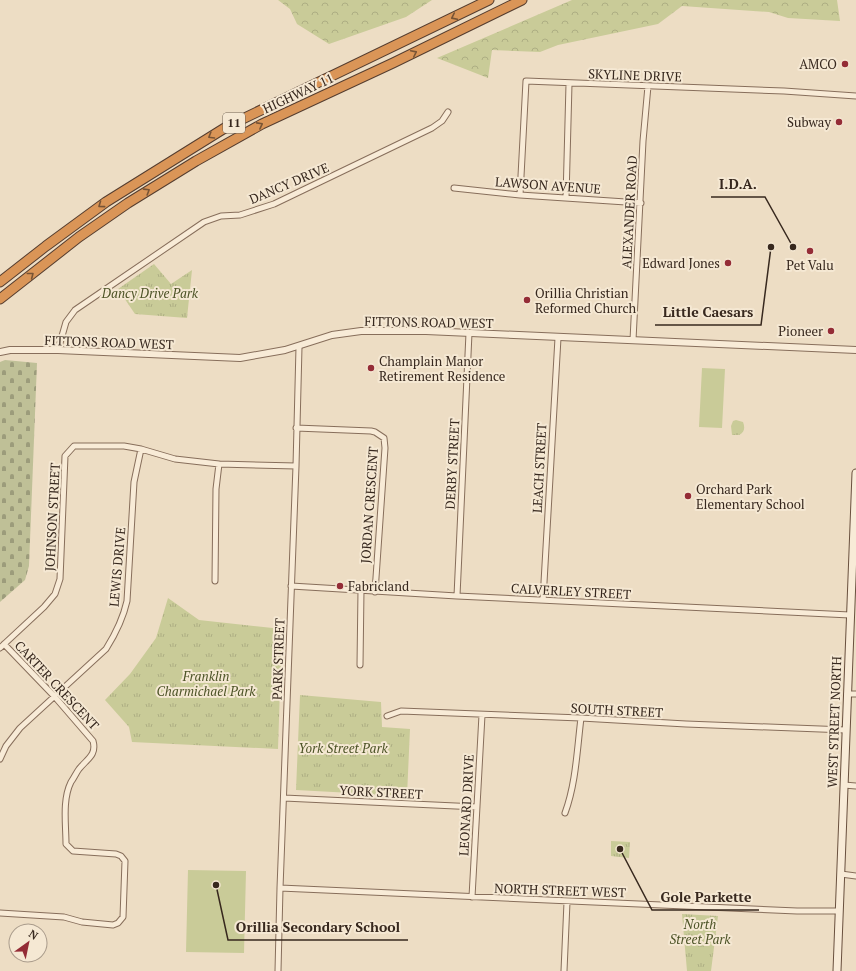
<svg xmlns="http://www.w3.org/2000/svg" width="856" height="971" viewBox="0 0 856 971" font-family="'PT Serif',serif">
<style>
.grass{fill:#c9cb98}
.forest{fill:url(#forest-crowns)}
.cemetery{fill:url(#cemetery-stones)}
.park{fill:url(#park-tufts)}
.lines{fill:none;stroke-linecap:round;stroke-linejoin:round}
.minor-casing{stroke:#876e5b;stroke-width:7}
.tertiary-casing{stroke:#876e5b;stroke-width:8}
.secondary-casing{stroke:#69503e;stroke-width:9}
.motorway-casing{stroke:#553d2f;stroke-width:11}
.minor{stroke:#f8ebd7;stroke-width:5}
.tertiary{stroke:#f8ebd7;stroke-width:6}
.secondary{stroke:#f8ebd7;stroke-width:7}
.motorway{stroke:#da9557;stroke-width:9}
.oneway{stroke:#785435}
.poi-dot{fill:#942c36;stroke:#f5e8d3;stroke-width:1.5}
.labels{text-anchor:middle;stroke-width:4;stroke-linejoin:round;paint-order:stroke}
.shield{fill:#f5e8d3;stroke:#706254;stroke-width:1}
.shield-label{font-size:12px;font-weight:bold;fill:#37281e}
.poi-label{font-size:13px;fill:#37281e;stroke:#f5e8d3;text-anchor:end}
.street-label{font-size:13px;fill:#37281e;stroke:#f5e8d3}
.park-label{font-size:13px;font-style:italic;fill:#4c5326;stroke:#f5e8d3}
.leader{fill:none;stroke:#37281e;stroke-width:1.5}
.callout-dot{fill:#37281e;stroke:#f5e8d3;stroke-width:1.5}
.callout-label{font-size:14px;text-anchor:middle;font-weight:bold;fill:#37281e;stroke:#f5e8d3;stroke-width:4;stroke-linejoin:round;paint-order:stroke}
</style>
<defs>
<pattern id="forest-crowns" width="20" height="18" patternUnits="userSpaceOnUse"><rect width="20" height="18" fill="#c9cb98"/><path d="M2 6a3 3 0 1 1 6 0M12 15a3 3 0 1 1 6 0" fill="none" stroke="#adae83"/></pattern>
<pattern id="cemetery-stones" width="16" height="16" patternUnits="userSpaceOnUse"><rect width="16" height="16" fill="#bfc097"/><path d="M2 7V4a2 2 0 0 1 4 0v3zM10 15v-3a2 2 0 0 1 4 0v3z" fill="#9c9c7b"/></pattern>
<pattern id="park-tufts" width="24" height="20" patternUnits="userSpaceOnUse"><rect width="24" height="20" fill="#c9cb98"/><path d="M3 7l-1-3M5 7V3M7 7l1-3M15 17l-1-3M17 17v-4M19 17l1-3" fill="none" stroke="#adae83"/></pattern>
</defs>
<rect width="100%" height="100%" fill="#edddc4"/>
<path class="grass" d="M702,368L725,369L722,428L699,427Z
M188,870L246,871L244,953L186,952Z"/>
<path class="forest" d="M278,0H432L406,17L329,44L297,24L290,9Z
M572,0H837L840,21L788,18L769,12L682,6L658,24L558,45L540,52L492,50L488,78L437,58Z"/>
<path class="cemetery" d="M5,360L37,363L29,566L25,580L0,602V362Z"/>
<path class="park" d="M154,264L171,284L192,270L187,318L135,314L118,289Z
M736,420L743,422C745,427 745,432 739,435H732L731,426L733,421Z
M168,598L199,620L282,629L278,749L132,742L129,727L105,700L130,674L156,638Z
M300,695L381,702L382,727L410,729L407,796L296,790Z
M611,841L630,842L629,858L611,856Z
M682,914L718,916L711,971H687Z"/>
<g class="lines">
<g class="minor-casing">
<path id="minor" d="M454,188L520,195L641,203
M520,195L526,81L784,91L856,96
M566,198L569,84
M633,340L643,141L648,86
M58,350L66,322L75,310L204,222L221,216L240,215L274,204L432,128L442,121L448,112
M296,428L371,431L375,432L384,438L385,448L375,592
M215,581L216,489L219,464
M291,586L457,596L850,615
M457,596L469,333
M543,600L558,338
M0,648L44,607L55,594L60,579L65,456L74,446H124L141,449L175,459L219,464L296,466
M360,665L361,590
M847,694H856
M387,716L401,711L581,718L686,724L846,730
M0,759L6,746L20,728L106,649C116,633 123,619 127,601L134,482L141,449
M844,785L856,786
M284,798L477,807
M565,813C576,783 577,750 581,718
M841,874L856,876
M280,888L797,911H839
M472,897L482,715
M0,913L64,917L82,922L113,925L118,923L123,917L125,861L121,856L116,854L73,851L66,844C66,825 62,800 71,782C74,778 76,773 79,769C87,759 97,755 93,741L55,697L4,644
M278,971L280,888L296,466L299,347
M564,971L567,902"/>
</g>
<g class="tertiary-casing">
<path id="tertiary" d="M0,352L10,350H58L240,358L285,350L332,335L361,331H426L856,350"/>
</g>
<g class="secondary-casing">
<path id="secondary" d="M837,971L856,473"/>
</g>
<g class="motorway-casing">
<path id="motorway" d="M0,282L46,246L106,202L228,126L489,0
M0,299L79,237L128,203L196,161L262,124L393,63L522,0"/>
</g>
<use href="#minor" class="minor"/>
<use href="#tertiary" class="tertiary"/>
<use href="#secondary" class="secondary"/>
<use href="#motorway" class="motorway"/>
</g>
<defs><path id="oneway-chevron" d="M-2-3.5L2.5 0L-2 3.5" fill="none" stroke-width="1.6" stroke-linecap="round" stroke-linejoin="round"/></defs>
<g class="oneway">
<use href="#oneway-chevron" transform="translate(454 17) rotate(154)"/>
<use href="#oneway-chevron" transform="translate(414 53) rotate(-26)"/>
<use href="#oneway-chevron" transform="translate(260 125) rotate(-28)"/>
<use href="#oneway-chevron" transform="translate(211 136) rotate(149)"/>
<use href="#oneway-chevron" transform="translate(147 191) rotate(-32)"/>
<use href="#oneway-chevron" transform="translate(101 205) rotate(144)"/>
<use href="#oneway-chevron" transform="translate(31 275) rotate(-38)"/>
</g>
<g class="poi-dot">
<circle cx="845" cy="64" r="4"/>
<circle cx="839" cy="122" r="4"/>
<circle cx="810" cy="251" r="4"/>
<circle cx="728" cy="263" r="4"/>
<circle cx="527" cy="300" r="4"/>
<circle cx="831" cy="331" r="4"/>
<circle cx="371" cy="368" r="4"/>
<circle cx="688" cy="496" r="4"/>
<circle cx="340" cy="586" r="4"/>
</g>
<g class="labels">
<rect class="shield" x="223" y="113" width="22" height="20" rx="3"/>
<g class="shield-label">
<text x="234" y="127">11</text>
</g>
<g class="poi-label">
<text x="837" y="69">AMCO</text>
<text x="831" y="127">Subway</text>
<text x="720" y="268">Edward Jones</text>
<text x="810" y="270" text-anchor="middle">Pet Valu</text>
<text x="535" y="298" text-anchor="start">Orillia Christian<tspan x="535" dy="15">Reformed Church</tspan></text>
<text x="823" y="336">Pioneer</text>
<text x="379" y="366" text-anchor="start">Champlain Manor<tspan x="379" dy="15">Retirement Residence</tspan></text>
<text x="696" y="494" text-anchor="start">Orchard Park<tspan x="696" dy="15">Elementary School</tspan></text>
<text x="348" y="591" text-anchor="start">Fabricland</text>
</g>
<g class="street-label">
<text transform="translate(635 75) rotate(2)" y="5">SKYLINE DRIVE</text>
<text transform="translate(298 93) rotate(-25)" y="5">HIGHWAY 11</text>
<text transform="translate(289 183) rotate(-23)" y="5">DANCY DRIVE</text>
<text transform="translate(548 185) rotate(4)" y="5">LAWSON AVENUE</text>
<text transform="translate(629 212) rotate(-87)" y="5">ALEXANDER ROAD</text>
<text transform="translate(429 322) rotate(1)" y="5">FITTONS ROAD WEST</text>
<text transform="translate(109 342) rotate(2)" y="5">FITTONS ROAD WEST</text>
<text transform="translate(452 464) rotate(-87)" y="5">DERBY STREET</text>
<text transform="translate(539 468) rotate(-87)" y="5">LEACH STREET</text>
<text transform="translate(369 505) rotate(-86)" y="5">JORDAN CRESCENT</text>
<text transform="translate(52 517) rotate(-87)" y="5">JOHNSON STREET</text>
<text transform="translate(117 567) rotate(-85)" y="5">LEWIS DRIVE</text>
<text transform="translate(571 591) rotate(3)" y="5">CALVERLEY STREET</text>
<text transform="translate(278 659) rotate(-88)" y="5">PARK STREET</text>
<text transform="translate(57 685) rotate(47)" y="5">CARTER CRESCENT</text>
<text transform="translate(617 710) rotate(3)" y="5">SOUTH STREET</text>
<text transform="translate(834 722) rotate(-88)" y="5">WEST STREET NORTH</text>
<text transform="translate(381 792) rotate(3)" y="5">YORK STREET</text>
<text transform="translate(466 805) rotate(-87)" y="5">LEONARD DRIVE</text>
<text transform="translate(560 890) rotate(2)" y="5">NORTH STREET WEST</text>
</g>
<g class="park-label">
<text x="150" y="298">Dancy Drive Park</text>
<text x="206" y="681">Franklin<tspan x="206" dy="15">Charmichael Park</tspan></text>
<text x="343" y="753">York Street Park</text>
<text x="700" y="929">North<tspan x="700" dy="15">Street Park</tspan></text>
</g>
</g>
<path class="leader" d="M793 247L765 197H711M771 247L761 325H655M620 849L652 910H759M216 885L228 940H408"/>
<g class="callout-dot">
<circle cx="793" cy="247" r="4"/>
<circle cx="771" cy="247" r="4"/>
<circle cx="620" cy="849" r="4"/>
<circle cx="216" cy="885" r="4"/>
</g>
<g class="callout-label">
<text x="738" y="189">I.D.A.</text>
<text x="708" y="317">Little Caesars</text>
<text x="706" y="902">Gole Parkette</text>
<text x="318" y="932">Orillia Secondary School</text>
</g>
<g transform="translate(28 943) rotate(33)"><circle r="19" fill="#f5e8d3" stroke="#a99b8b"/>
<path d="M0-3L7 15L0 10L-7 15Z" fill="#942c36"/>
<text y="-6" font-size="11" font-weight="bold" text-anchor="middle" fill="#37281e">N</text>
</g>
</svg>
